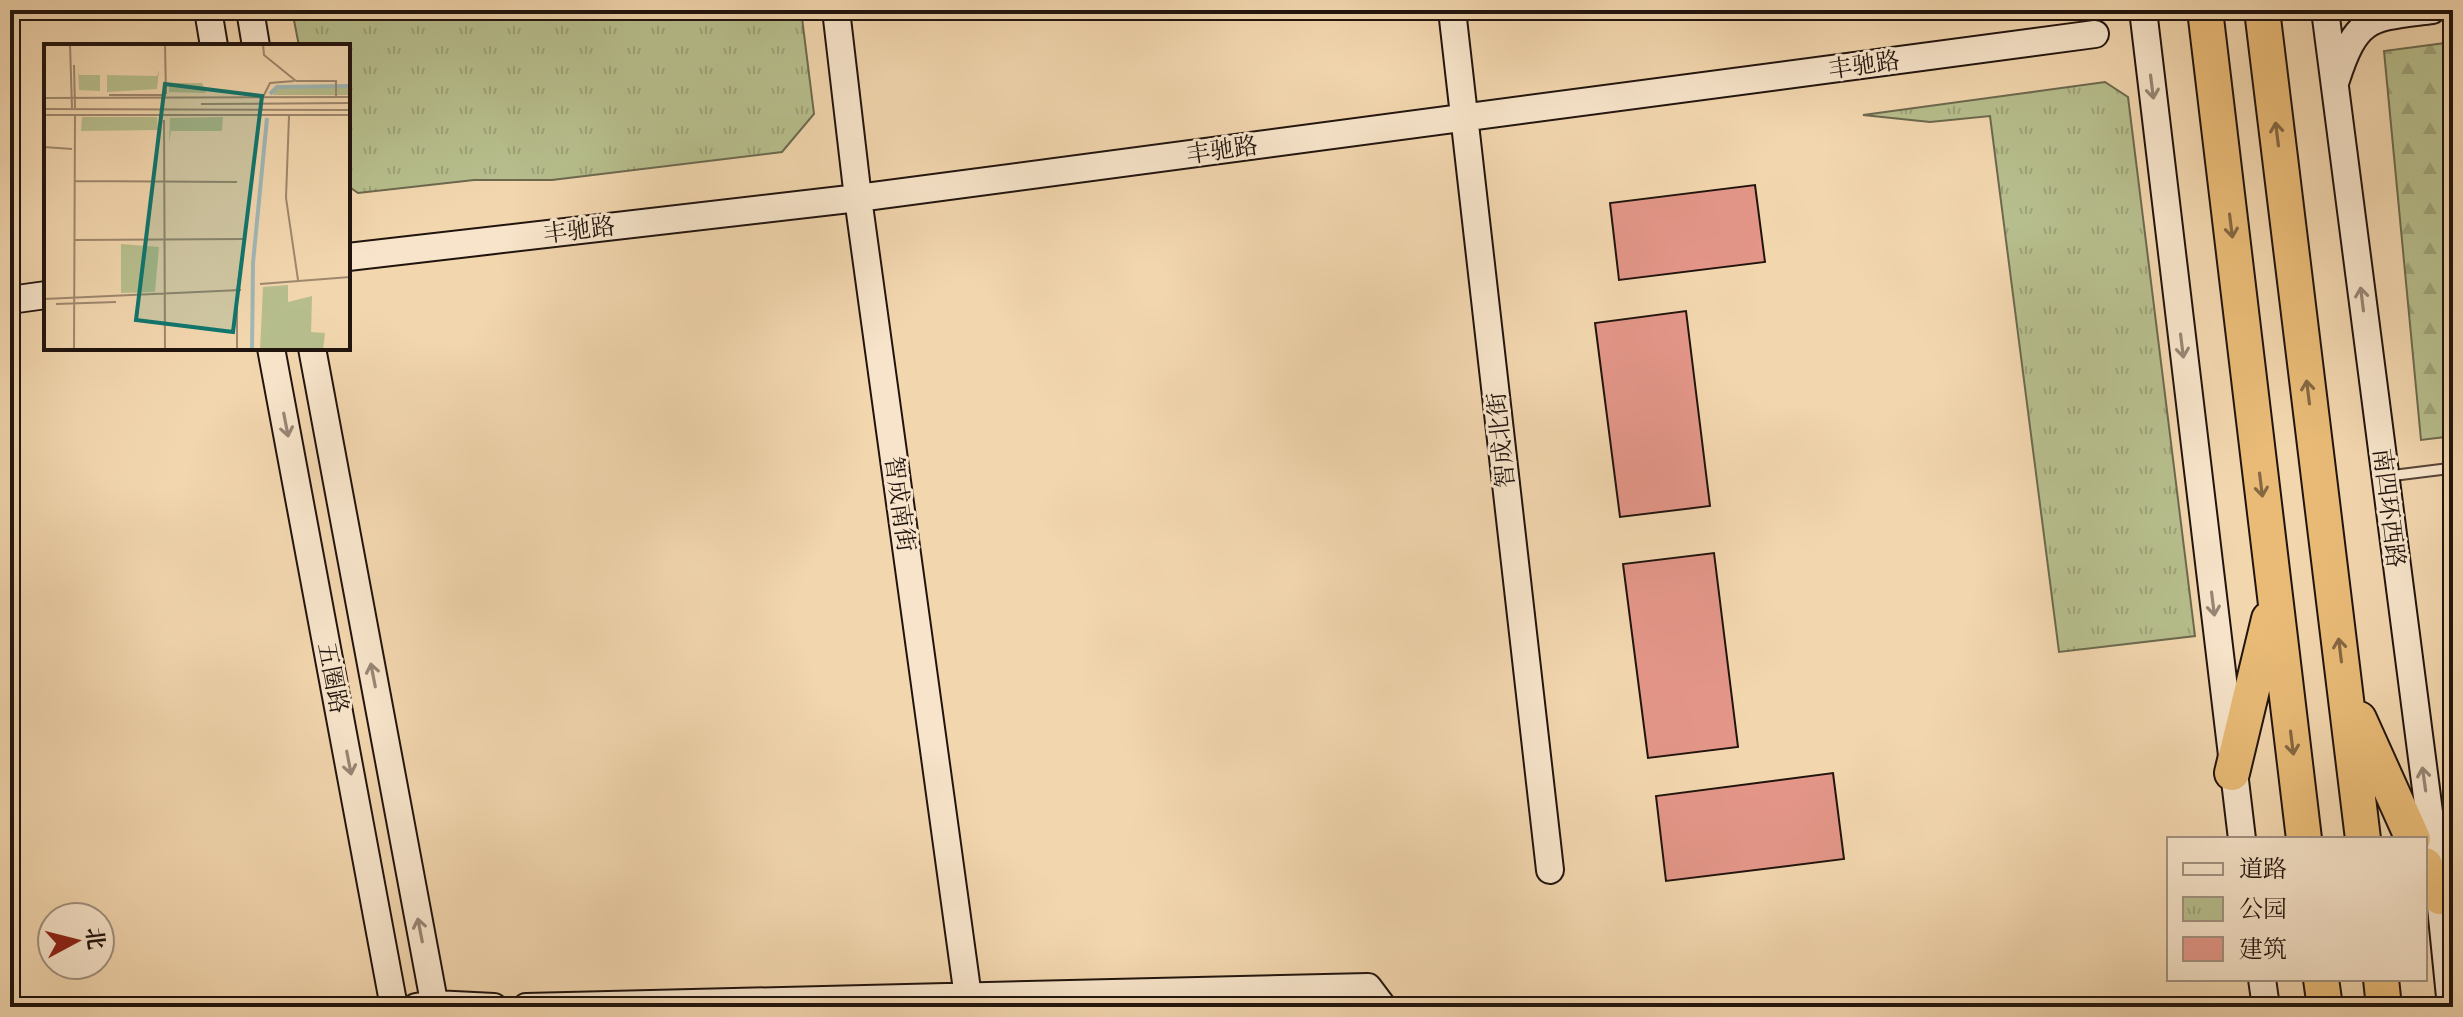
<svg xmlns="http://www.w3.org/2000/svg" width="2463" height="1017" viewBox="0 0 2463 1017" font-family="Cardo,'Noto Serif SC',serif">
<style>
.forest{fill:url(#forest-firs);stroke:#6c694e;stroke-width:2}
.park{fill:url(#park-tufts);stroke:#6c694e;stroke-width:2}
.building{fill:#e39688;stroke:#21140e;stroke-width:2}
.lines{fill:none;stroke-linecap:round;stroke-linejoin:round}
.lane-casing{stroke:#554436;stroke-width:13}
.secondary-casing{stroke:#21140e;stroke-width:30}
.highway-casing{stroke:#21140e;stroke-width:38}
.lane{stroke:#f7e4ca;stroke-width:9}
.secondary{stroke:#f7e4ca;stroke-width:26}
.highway{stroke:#e9bb77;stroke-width:34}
.oneway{stroke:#978675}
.oneway2{stroke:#856842}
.labels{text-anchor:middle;stroke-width:6;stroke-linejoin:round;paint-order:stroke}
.street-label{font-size:24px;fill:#21140e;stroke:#f7e4ca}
.inset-river{fill:none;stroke:#9fb7b5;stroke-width:4}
.inset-road{fill:none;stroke:#9e886e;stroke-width:2}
.view{fill:#0f766e;fill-opacity:0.15;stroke:#0f766e;stroke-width:4}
.inset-edge{fill:none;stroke:#21140e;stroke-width:4}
</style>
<defs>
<pattern id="forest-firs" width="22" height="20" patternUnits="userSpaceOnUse" patternTransform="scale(2)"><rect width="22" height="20" fill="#b7be8d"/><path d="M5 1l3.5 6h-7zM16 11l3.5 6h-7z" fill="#9da278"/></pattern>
<pattern id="park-tufts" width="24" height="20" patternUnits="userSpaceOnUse" patternTransform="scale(2)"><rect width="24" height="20" fill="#b7be8d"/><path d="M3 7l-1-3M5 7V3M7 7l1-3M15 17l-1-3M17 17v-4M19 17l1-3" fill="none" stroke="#9da278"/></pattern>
</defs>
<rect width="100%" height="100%" fill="#f2d6ae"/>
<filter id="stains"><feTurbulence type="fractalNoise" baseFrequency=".0025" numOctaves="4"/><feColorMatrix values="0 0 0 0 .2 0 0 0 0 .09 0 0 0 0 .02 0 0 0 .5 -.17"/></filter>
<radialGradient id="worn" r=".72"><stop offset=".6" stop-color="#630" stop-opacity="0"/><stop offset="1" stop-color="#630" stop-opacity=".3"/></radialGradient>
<path class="forest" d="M2453,42V436L2421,440L2384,51Z"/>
<path class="park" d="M292,10H801L814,114L782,152L552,180H474L358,193L348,186V46H299Z
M2105,82L2128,97L2195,636L2059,652L1990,116L1930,122L1863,115Z"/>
<path class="building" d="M1755,185L1765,262L1619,280L1610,203Z
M1686,311L1710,506L1620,517L1595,323Z
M1714,553L1738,747L1648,758L1623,564Z
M1833,773L1844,859L1666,881L1656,796Z"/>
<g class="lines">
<g class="lane-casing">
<path id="lane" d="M2389,476L2453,468"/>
</g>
<g class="secondary-casing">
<path id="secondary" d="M208,10L214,46
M250,10L256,46
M836,10L858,198L968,997
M1452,10L1550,870
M2143,10L2242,839
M2325,10L2440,897L2451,1007
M2336,80C2357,15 2370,18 2432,10
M348,257L858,198L2095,34
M10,300L46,295
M271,348L394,1007
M312,348L435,1007
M2262,979L2266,1007
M416,1007L434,1004L494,1007
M526,1007L1368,987L1383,1007"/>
</g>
<g class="highway-casing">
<path id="highway" d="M2205,10L2304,839
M2262,10L2363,839
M2359,719L2413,839
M2232,773L2269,619
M2425,865L2440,897
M2321,979L2325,1007
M2381,979L2384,1007"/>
</g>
<use href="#lane" class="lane"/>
<use href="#secondary" class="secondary"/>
<use href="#highway" class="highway"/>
</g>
<defs><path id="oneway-shaft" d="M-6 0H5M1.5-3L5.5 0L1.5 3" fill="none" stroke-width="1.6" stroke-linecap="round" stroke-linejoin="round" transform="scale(2)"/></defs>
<g class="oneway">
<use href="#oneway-shaft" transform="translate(2152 87) rotate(83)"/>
<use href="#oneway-shaft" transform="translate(2362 299) rotate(-97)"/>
<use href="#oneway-shaft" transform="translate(2182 346) rotate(83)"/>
<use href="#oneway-shaft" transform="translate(286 425) rotate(79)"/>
<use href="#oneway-shaft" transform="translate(2213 604) rotate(83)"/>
<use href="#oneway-shaft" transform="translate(373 675) rotate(-101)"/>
<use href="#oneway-shaft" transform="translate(349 763) rotate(79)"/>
<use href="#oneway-shaft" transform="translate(2424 779) rotate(-98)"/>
<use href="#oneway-shaft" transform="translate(420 930) rotate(-101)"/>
</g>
<g class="oneway2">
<use href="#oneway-shaft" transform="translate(2277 134) rotate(-97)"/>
<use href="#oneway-shaft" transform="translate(2231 226) rotate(83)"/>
<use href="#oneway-shaft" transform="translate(2308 392) rotate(-97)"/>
<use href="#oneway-shaft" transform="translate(2261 485) rotate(83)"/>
<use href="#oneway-shaft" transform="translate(2340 650) rotate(-97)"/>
<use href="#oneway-shaft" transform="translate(2292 743) rotate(83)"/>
</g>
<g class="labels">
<g class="street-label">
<text transform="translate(1864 65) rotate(-8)" y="8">丰驰路</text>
<text transform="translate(1222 150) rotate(-8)" y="8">丰驰路</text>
<text transform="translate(579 230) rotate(-7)" y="8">丰驰路</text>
<text transform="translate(1501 440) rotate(-96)" y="8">智成北街</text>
<text transform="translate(900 504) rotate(82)" y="8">智成南街</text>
<text transform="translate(2389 508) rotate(83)" y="8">南四环西路</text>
<text transform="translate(333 678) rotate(79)" y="8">五圈路</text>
</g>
</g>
<g transform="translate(44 44)">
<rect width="306" height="306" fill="#f2d6ae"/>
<path d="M34,23L35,31H56V47L35,46ZM115,26L113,45L63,48V31L113,32ZM125,39H158L162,49L125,48ZM233,44H306V51H229ZM244,241V258L268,252L267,288L281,289L279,306H216L219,243Z" fill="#b7be8d"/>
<path d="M113,73L115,97L113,86L37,87L38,73ZM179,73L178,87H127L125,99L126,74ZM77,200L115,203L111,248L77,249Z" fill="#b7be8d"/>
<path class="inset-river" d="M226,50L233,43L306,42M208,306L209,219L223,74"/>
<path class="inset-road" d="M26,0L28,64M121,0L122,50M219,0L220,11L252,37H292V53M30,21L31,64M65,51H122M219,53L226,39L250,37M0,54L306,53M157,60L306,59M0,65L306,66M0,71H306M245,72L242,154L254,236M120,76L121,306M0,103L28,105M31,137L193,138M31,196L199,195M216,240L306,233M0,255L197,246M12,260L72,258M30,306L31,71M193,306V247L206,155"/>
<path class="view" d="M121,40L218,52L189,288L92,276Z"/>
<rect width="306" height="306" class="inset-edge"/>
</g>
<rect width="2463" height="1017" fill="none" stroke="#f2d6ae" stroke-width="40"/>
<rect x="12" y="12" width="2439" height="993" fill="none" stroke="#21140e" stroke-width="4"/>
<rect x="20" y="20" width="2423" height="977" fill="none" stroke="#21140e" stroke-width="2"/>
<rect x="2167" y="837" width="260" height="144" fill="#f7e4ca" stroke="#a1917f" stroke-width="2"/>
<rect x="2183" y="863" width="40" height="12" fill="#f7e4ca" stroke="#a1917f" stroke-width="2"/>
<text x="2239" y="877" font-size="24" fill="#21140e">道路</text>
<rect x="2183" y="897" width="40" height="24" fill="url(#park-tufts)" stroke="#a1917f" stroke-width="2"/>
<text x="2239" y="917" font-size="24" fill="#21140e">公园</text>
<rect x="2183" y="937" width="40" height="24" fill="#e39688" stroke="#a1917f" stroke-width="2"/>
<text x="2239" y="957" font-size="24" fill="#21140e">建筑</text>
<g transform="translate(76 941) rotate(83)"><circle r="38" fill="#f7e4ca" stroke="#a1917f" stroke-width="2"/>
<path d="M0-6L14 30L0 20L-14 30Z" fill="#8f2418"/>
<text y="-12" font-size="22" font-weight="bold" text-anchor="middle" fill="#21140e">北</text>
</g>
<rect width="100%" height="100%" filter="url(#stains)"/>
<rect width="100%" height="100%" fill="url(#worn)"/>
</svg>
